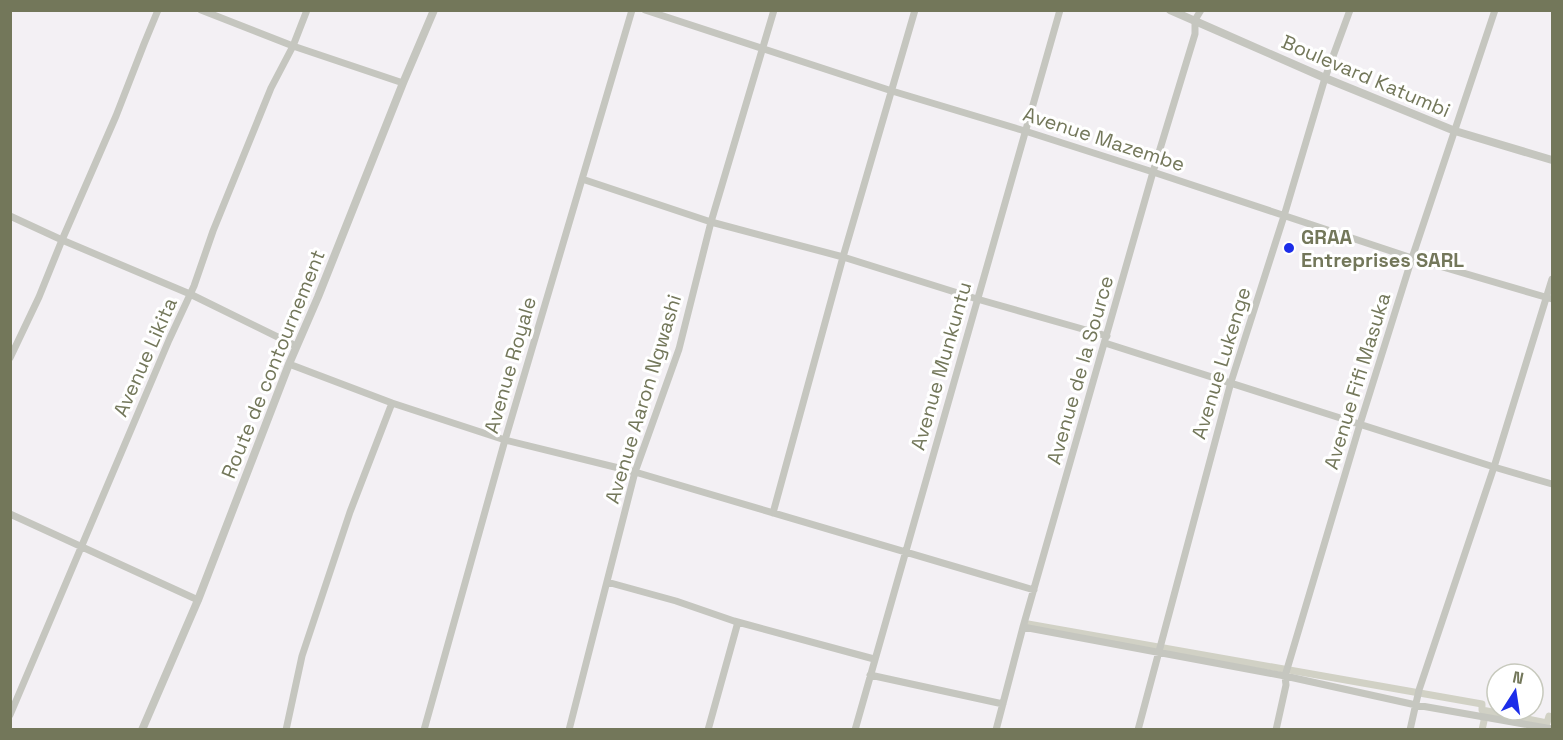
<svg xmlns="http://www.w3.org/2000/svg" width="1563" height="740" viewBox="0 0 1563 740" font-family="'Space Grotesk',sans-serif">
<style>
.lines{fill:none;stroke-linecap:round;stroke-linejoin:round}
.canal{stroke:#d1d1c5;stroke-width:7}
.minor{stroke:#c5c6bf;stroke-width:7}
.tertiary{stroke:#c5c6bf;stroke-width:8}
.poi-dot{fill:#1c2de9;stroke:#fff;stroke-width:2}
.labels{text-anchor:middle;stroke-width:6;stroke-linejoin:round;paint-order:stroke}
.street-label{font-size:20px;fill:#73775a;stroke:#fff}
.poi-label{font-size:20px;font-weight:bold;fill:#73775a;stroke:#fff;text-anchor:start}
</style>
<rect width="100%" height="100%" fill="#f3f0f4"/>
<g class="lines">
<path class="canal" d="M1028,624L1482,704V710L1547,723L1549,716L1552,717
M1482,730L1484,721L1483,713"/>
<path class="minor" d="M201,10L293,46L403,83
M645,10L892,91L1025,131L1153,172L1412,258L1552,299
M1195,20L1201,10
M582,179L711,222L843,257L977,299L1107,336
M10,216L62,240L190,294L296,346
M1105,343L1494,467L1552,484
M10,358L39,297L62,240L116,116L144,44L158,10
M289,364L392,403L505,440L635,472L1034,590
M773,513L843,257L915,10
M10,514L198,600
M607,582L676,601L734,621L874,659
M1023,627L1285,676L1416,705L1552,729
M870,675L1003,704
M10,715L169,340L194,286L213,231L271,88L293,46L307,10
M286,730L302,656L350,512L392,403
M424,730L505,440L632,10
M569,730L635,472L679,349L711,222L774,10
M708,730L738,622
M855,730L1060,10
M996,730L1023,627L1153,172L1195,34V20
M1138,730L1231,382L1284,216L1325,78L1350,10
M1276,730L1286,685L1285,676L1360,424L1412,258L1495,10
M1410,730L1419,690L1494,467L1552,279"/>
<path class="tertiary" d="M1170,10L1325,78L1455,131L1552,160
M142,730L198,600L289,364L318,297L403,83L434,10"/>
</g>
<circle class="poi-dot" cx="1289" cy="248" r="6"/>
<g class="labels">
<g class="street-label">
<text transform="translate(1366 76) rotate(23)" y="7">Boulevard Katumbi</text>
<text transform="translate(1104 139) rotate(18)" y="7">Avenue Mazembe</text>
<text transform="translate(145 357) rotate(-66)" y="7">Avenue Likita</text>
<text transform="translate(1221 363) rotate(-73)" y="7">Avenue Lukenge</text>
<text transform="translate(273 364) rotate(-68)" y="7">Route de contournement</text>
<text transform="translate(510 365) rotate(-74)" y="7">Avenue Royale</text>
<text transform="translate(941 366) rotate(-74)" y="7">Avenue Munkuntu</text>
<text transform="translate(1080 370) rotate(-74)" y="7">Avenue de la Source</text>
<text transform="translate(1357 381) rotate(-73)" y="7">Avenue Fifi Masuka</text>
<text transform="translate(643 399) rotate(-73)" y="7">Avenue Aaron Ngwashi</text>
</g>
<g class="poi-label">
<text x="1301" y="244">GRAA<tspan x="1301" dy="23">Entreprises SARL</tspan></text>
</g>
</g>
<rect width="1563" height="740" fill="none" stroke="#73775a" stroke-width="24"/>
<g transform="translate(1515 692) rotate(12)"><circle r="28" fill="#ffffff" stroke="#c7c9bd" stroke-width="1.5"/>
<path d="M0-4.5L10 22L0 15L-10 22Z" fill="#1c2de9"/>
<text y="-9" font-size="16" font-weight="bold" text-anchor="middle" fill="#73775a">N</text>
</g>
</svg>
